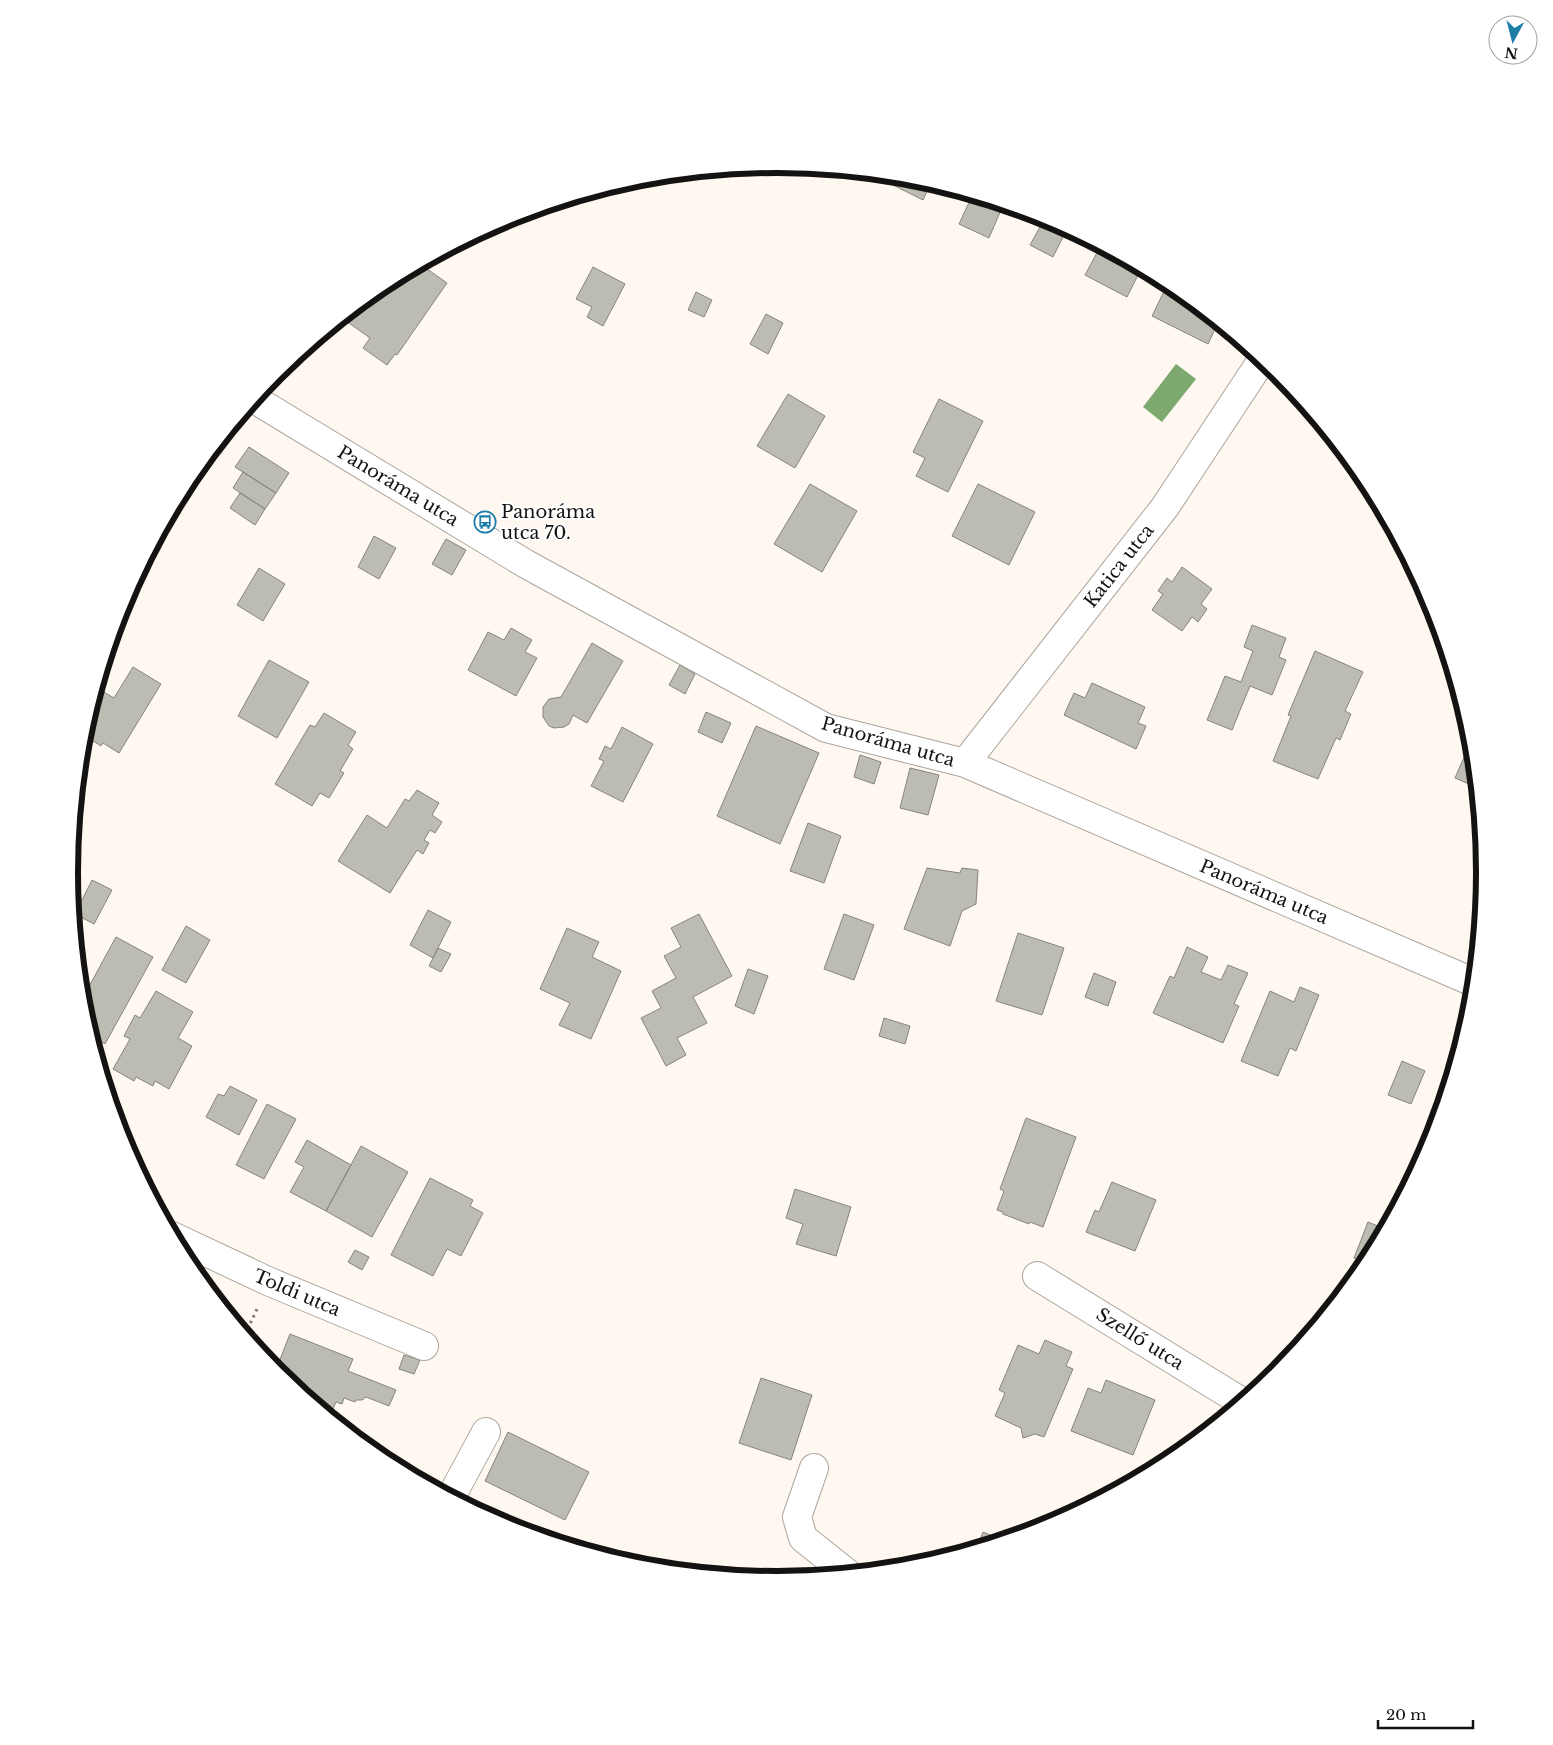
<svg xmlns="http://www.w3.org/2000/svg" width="1553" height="1745" viewBox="0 0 1553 1745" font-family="'Libre Baskerville',serif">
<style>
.water{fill:#7da86e}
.building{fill:#bcbcb3;stroke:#86857d}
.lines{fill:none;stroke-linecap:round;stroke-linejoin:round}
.minor-casing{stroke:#aba59e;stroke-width:30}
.path{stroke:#7e7b76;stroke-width:3;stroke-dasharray:2.5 4;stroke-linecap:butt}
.minor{stroke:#fff;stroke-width:28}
.labels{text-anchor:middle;stroke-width:4;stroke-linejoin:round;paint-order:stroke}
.street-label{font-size:18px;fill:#151311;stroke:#fff}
.poi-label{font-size:18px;fill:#151311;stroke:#fff;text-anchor:start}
.rim{fill:none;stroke:#151311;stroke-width:6}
</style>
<rect width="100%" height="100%" fill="#fef8f0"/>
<path class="water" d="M1176,364L1196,379L1162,422L1143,407Z"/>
<path class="building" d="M892,176L915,178L931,183L923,200L889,183Z
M972,196L1003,205L989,238L959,224Z
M1045,218L1067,229L1053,257L1030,245Z
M1100,247L1141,269L1127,297L1085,275Z
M420,264L447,283L397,355L395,354L387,365L363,348L370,338L342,318L384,284Z
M593,267L625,284L603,326L587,317L592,307L576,299Z
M1168,283L1225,329L1223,333L1215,329L1208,344L1152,316Z
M696,292L712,300L704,317L688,310Z
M766,314L783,323L768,354L750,344Z
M788,394L825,416L795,468L757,446Z
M939,399L983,421L948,492L916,476L925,458L913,452Z
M249,447L289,473L276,493L235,467Z
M243,472L276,493L265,509L233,488Z
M810,484L857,511L822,572L774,544Z
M978,484L1035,512L1009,565L952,536Z
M240,493L265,509L255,525L230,508Z
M374,536L396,548L379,579L358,567Z
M446,539L466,550L452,575L432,564Z
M1182,567L1212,589L1201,604L1207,609L1198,622L1192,617L1182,631L1152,610L1163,594L1158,591L1167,578L1172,582Z
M259,568L285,584L263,621L237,605Z
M1252,625L1286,638L1279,657L1286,660L1272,695L1250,686L1232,730L1207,720L1225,676L1241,682L1253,651L1244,647Z
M511,628L532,640L525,652L537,658L516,696L468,670L488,632L504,640Z
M592,643L623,661L587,723L573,715L569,724L564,727L554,728L549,726L543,717V707L549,699L561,697Z
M1315,651L1363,672L1345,711L1351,714L1340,740L1336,738L1318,779L1273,761L1291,716L1288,715Z
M269,660L309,682L277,738L238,716Z
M680,665L695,674L685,694L669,685Z
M133,667L161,684L119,753L103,743L101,746L82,734L97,688L114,698Z
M1092,683L1145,707L1138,723L1146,726L1136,749L1064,715L1074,693L1085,698Z
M706,712L731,723L722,743L698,732Z
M324,713L356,732L348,745L353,749L340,771L344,773L329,798L320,793L312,806L275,784L310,725L315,727Z
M756,726L819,753L780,844L717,816Z
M622,727L653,744L623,802L591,786L604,761L599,759L605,746L611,749Z
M1471,741L1476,787L1455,778Z
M860,755L881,762L874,784L854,777Z
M910,768L939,775L928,815L900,808Z
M417,790L439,803L432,815L442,822L435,833L430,830L424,840L429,843L423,854L417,850L390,893L338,861L367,815L387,828L405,799L409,801Z
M808,823L841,836L824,883L790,871Z
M927,868L960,873L962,868L978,870L976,904L962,911L950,946L904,929Z
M92,880L112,890L94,924L75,914Z
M428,910L451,922L433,958L410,945Z
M699,914L732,976L693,997L707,1023L677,1038L686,1055L666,1066L641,1018L661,1008L652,991L676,978L664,956L681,947L671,928Z
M844,914L874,925L854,980L824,969Z
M186,926L210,940L186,983L162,970Z
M567,928L599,942L592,957L621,971L591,1039L559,1025L570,1003L540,989Z
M1018,933L1064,948L1042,1015L996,1001Z
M116,937L153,957L105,1044L90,1035L82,1010L81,1001Z
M76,946L83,950L77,960Z
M1187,947L1208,957L1201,972L1221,980L1228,965L1248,973L1234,1004L1239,1006L1223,1043L1153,1013L1170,976L1174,978Z
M438,948L451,954L441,972L429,966Z
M748,969L768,976L754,1014L735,1006Z
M1094,973L1116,982L1108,1006L1085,997Z
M1300,987L1319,995L1296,1051L1290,1048L1278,1076L1241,1061L1270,991L1294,1002Z
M156,991L193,1012L178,1038L192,1046L169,1089L155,1081L153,1086L136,1077L134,1081L113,1069L130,1039L124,1036L135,1015L140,1018Z
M884,1018L910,1026L905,1044L879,1036Z
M1402,1061L1425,1071L1411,1104L1388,1095Z
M230,1086L257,1100L239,1135L206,1117L218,1094L224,1096Z
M267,1104L296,1119L264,1179L236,1165Z
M1026,1118L1076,1137L1043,1227L1030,1222L1029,1224L1003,1214V1212L997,1210L1004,1191L1000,1189Z
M307,1140L351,1165L326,1211L290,1192L304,1167L295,1162Z
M361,1146L408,1172L372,1237L326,1211Z
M430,1178L473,1200L470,1206L483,1213L461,1256L447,1249L433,1276L391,1255Z
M1112,1182L1156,1200L1135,1251L1086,1232L1095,1210L1099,1212Z
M795,1189L851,1207L836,1256L796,1244L803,1224L786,1218Z
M1368,1222L1385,1229L1366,1263L1354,1258Z
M355,1250L369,1257L362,1270L348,1262Z
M290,1334L353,1359L348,1371L396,1390L389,1406L366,1397L362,1400H356L355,1402L344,1398L342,1404L336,1402L332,1411L314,1404L275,1372Z
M1045,1340L1072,1352L1066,1366L1073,1369L1044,1437L1035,1434L1023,1438L1021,1428L995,1416L1005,1393L999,1390L1018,1345L1039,1354Z
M404,1355L420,1360L414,1374L399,1369Z
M761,1378L812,1395L791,1460L739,1443Z
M1106,1380L1155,1400L1133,1455L1071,1431L1088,1388L1101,1393Z
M508,1432L589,1472L565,1520L485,1481Z
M983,1532L1002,1540L977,1548Z"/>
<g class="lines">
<g class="minor-casing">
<path id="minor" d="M254,399L526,564L826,728L965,763L1473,982
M965,763L1165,507L1262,360
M172,1236L270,1282L424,1346
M1037,1276L1242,1402
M814,1468L797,1517L803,1538L847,1573
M451,1497L486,1432"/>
</g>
<path class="path" d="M245,1335L257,1309"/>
<use href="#minor" class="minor"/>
</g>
<defs>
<g id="bus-ring" transform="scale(1.125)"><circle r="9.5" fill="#fff" stroke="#1c7da9" stroke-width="1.5"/><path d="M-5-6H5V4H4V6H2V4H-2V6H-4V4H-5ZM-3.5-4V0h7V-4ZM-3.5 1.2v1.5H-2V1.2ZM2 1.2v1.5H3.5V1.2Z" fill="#1c7da9"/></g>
</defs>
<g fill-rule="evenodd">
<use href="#bus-ring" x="485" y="522"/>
</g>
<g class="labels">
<g class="street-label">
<text transform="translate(398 486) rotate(31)" y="6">Panoráma utca</text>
<text transform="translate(1119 566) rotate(-52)" y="6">Katica utca</text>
<text transform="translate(888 742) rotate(16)" y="6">Panoráma utca</text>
<text transform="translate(1264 892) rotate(23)" y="6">Panoráma utca</text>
<text transform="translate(297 1293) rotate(23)" y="6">Toldi utca</text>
<text transform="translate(1140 1339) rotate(32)" y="6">Szellő utca</text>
</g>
<g class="poi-label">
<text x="501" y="518">Panoráma<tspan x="501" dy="21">utca 70.</tspan></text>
</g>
</g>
<path d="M0 0H1553V1745H0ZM78 872a699 699 0 1 1 1398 0a699 699 0 1 1-1398 0Z" fill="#fff" fill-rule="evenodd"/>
<path class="rim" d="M78 872a699 699 0 1 1 1398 0a699 699 0 1 1-1398 0Z"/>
<g transform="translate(1513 40) rotate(187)"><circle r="24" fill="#ffffff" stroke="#a1a1a0"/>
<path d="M0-4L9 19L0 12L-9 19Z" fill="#1c7da9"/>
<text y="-8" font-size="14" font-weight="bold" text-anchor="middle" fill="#151311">N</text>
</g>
<path d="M1378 1720v8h95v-8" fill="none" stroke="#151311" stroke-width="2.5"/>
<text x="1386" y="1720" font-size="15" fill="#151311" stroke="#ffffff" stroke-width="4" paint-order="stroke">20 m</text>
</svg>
